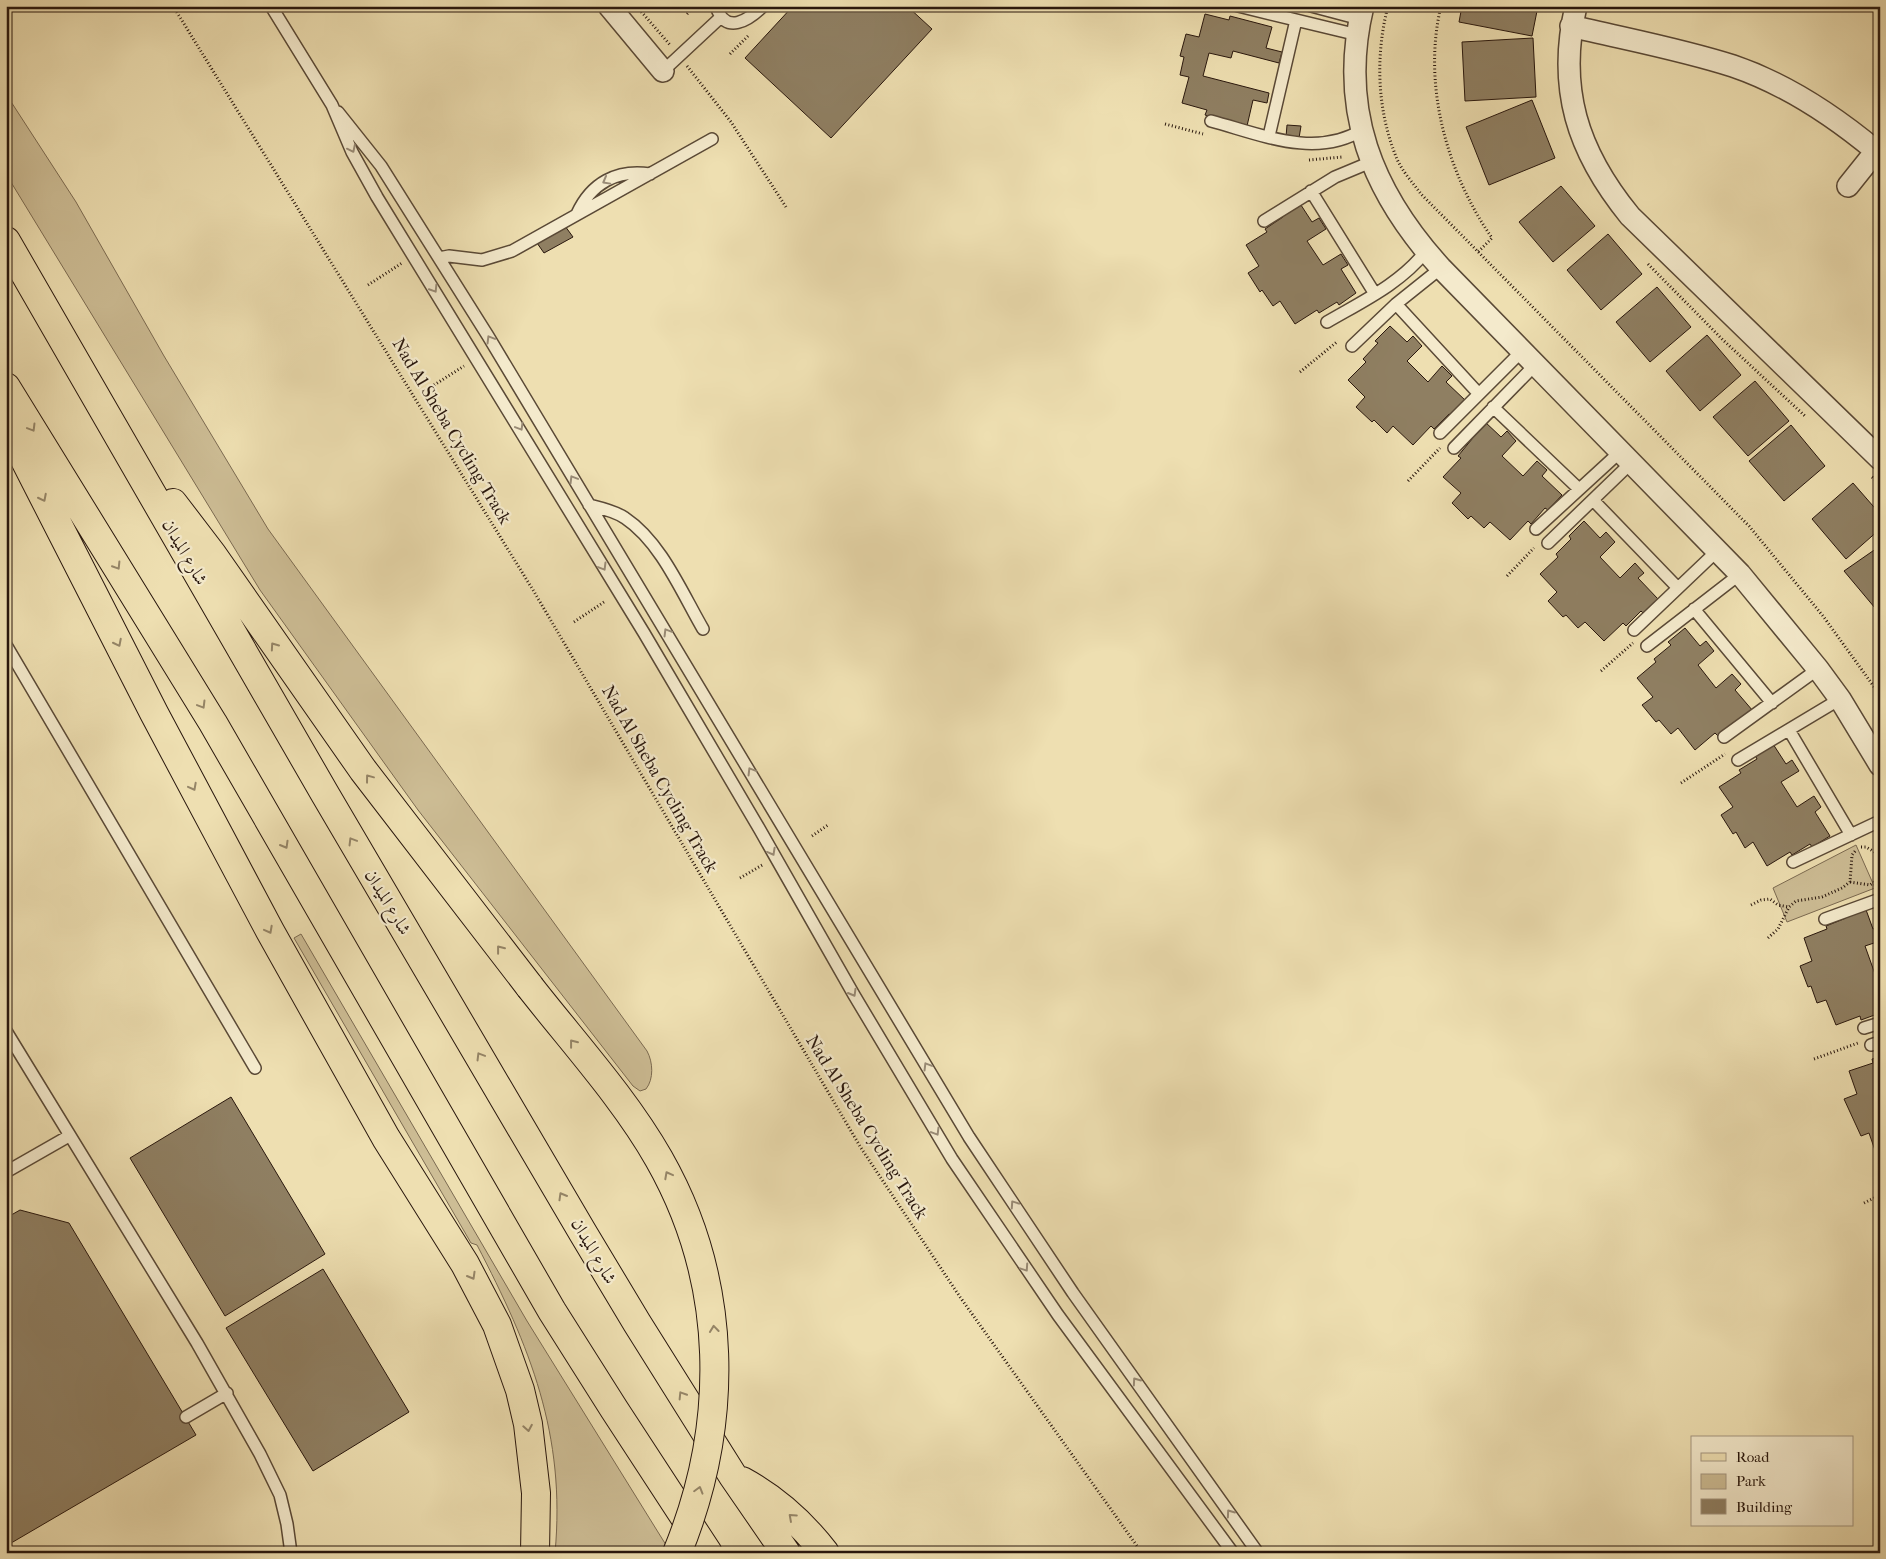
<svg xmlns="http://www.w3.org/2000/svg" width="1886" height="1559" viewBox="0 0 1886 1559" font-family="'IM FELL French Canon',Amiri,serif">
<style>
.green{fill:#cdbd95;stroke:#7b6a51}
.building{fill:#8f7f62;stroke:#29170d}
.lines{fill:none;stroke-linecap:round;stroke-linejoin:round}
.lane-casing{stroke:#5a4936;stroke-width:14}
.street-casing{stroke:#5a4936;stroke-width:24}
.primary-casing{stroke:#29170d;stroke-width:30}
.path{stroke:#29170d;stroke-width:3;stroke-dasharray:1 2.5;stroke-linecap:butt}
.lane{stroke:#f4eacc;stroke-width:11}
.street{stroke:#f4eacc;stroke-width:21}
.primary{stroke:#eedfb1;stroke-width:28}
.primary-bridge-casing{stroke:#29170d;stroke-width:30;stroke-linecap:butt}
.primary-bridge{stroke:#eedfb1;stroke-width:28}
.oneway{stroke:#998b76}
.oneway2{stroke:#958567}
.labels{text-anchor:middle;stroke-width:4.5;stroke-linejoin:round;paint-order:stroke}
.street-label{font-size:18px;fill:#29170d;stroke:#f4eacc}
</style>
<rect width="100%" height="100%" fill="#eedfb1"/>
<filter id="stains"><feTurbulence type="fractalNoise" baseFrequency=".004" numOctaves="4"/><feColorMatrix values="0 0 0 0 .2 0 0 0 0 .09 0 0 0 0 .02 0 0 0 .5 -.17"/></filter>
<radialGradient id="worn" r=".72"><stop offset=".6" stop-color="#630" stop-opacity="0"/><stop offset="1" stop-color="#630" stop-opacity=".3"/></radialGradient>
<path class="green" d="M6,94L76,202L164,356L268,529L647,1051C653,1062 654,1079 646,1089L640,1091L633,1086L418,810L260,590L6,174Z
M1856,845L1875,888L1787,922L1773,888Z
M301,934L527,1321L671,1553H555C566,1434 530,1347 477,1245L471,1243L294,938Z"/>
<path class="building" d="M793,6H907L932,29L831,138L745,58Z
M1462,6H1538L1532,36L1459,22Z
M1205,14L1229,20L1230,16L1272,27L1266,48L1282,52L1279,63L1233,51L1231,58L1209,53L1203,76L1269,93L1267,103L1253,100L1247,126L1205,115L1207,110L1182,103L1189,77L1180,75L1184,57L1180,56L1186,34L1199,37Z
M1533,38L1536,97L1465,101L1462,42Z
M1532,100L1555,158L1489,185L1466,127Z
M1287,125L1301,126L1299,138L1286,137Z
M1561,186L1595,226L1553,262L1519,222Z
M1299,202L1312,222L1319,218L1326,229L1307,241L1323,265L1341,254L1348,265L1341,269L1356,293L1339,305L1337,302L1319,313L1317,310L1295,324L1280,301L1273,306L1262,290L1260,292L1248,273L1259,266L1246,245L1267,232L1265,229L1283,217L1281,214Z
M565,226L573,237L544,253L537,243Z
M1608,234L1642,274L1601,310L1567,270Z
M1657,287L1691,327L1650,362L1616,322Z
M1390,326L1407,342L1413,336L1422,346L1407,361L1428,382L1442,366L1452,376L1446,382L1466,401L1452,416L1449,414L1434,429L1431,426L1413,445L1393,426L1387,433L1374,420L1372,422L1356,407L1365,397L1348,380L1366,362L1363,359L1378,343L1375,341Z
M1707,335L1741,375L1700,411L1666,371Z
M1755,381L1789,421L1748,456L1713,417Z
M1484,421L1501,437L1507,431L1516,441L1502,456L1523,476L1537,461L1547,470L1542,476L1562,495L1548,510L1545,508L1531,524L1528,521L1510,540L1490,522L1484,528L1471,516L1468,519L1452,503L1461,493L1443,477L1461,458L1458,456L1472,439L1469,437Z
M1791,425L1825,466L1784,501L1749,461Z
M1853,483L1880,514V529L1846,559L1812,519Z
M1584,521L1600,538L1606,532L1615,542L1600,557L1620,578L1635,563L1644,573L1638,578L1658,599L1643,613L1641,611L1626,626L1623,623L1604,641L1585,622L1578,628L1566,615L1563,617L1548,601L1557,592L1540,574L1558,557L1556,554L1571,539L1569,536Z
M1880,546V604L1875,608L1844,571Z
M1685,628L1700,646L1706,641L1714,651L1698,665L1716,688L1732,674L1741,684L1735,690L1753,711L1736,725L1734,722L1718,736L1715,733L1695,750L1678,728L1671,734L1659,720L1656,722L1642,705L1653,697L1637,678L1656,662L1654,659L1671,645L1668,642Z
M1773,744L1786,764L1792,760L1799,771L1781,782L1797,807L1814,796L1821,807L1815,812L1830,836L1812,847L1810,844L1792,855L1790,852L1767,866L1753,842L1745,848L1736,832L1733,834L1721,815L1733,807L1719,787L1741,773L1739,770L1757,759L1755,755Z
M1865,907L1873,929L1880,927V941L1865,946L1875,974L1880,972V1013L1861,1020L1860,1016L1836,1025L1826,1000L1817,1003L1811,986L1808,987L1800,966L1812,961L1804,938L1827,929L1826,926L1846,918L1845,914Z
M1880,1057V1159H1878L1869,1133L1861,1136L1844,1099L1857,1094L1849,1071L1873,1063L1872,1059Z
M231,1097L325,1254L225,1316L130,1158Z
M20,1210L69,1223L196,1435L6,1546V1218Z
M323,1269L409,1412L313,1471L226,1328Z"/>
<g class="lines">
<g class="lane-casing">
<path id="lane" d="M271,6L332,105L352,152L377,197L644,633L760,830L854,995L952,1159L1058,1315L1233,1553
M716,6C725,36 749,20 763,6
M1238,6L1358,35
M1311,6L1360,19
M663,71L721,17
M338,112L381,166L488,336L969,1137L1073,1293L1258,1553
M1211,121C1260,134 1315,159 1362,130
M1269,136L1296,20
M1311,191L1375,294
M577,214C591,183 617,169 650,174
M1264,221L1335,177L1371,162
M439,258L449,256L482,260L512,251L712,139
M1396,304L1479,394
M1327,322C1363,301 1400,284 1426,251
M1352,346L1396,304L1441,268
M1493,407L1579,489
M1440,433L1522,351
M1454,448L1536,364
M1593,500L1678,588
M589,505C601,508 615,511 625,518C661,542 682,593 703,629
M1536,529L1621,451
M1548,543L1632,462
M1694,609L1772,703
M1634,630L1718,550
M6,645L255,1068
M1647,646L1740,574
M1789,730L1851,835
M1724,737L1818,669
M1738,760L1840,699
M1793,862L1880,821
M1825,919L1880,899
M1864,1028L1880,1023
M6,1031L197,1343L260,1454L280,1495L287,1524L291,1553
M1871,1045L1880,1042
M6,1172L69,1136
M186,1417L227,1393"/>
</g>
<g class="street-casing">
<path id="street" d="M609,6L663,71
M1363,6C1338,109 1372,192 1441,268L1740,574L1818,669L1840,699L1880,765
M1576,6C1557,88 1577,151 1630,216L1880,459
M1571,26C1625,39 1680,49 1733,66C1786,84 1834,116 1876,151
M1848,186L1880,146"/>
</g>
<g class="primary-casing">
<path id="primary" d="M6,241L325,794L583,1233L637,1323L733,1476L786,1553
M6,387L213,723L552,1311L614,1409L708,1553
M6,423L154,713L270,931L386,1138L465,1264L497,1325L520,1390L528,1424L536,1493L535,1553
M173,503L212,554L363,770L530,987
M742,1481C775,1499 802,1523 825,1553"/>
</g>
<path class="path" d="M173,6L533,590L861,1148L960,1297L1142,1553
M1388,6C1375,56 1377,111 1397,159C1402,171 1413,183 1421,194L1749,526L1823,616L1880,695
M1441,6C1422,85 1447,173 1492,238L1477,253
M639,9L671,46
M687,14L694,6
M730,54L748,36
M687,66L731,122L786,207
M1165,124L1203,134
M1309,160L1342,157
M1648,264L1723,340L1805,416
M368,285L402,263
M1300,372L1338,341
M431,387L464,366
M1872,477L1880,484
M1408,481L1440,448
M1507,576L1534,548
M574,622L604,602
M1601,671L1633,643
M1681,783L1725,754
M812,836L828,825
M1861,847H1866L1880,855
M740,878L764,864
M1850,882L1870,885L1880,878
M1751,905L1761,900L1770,899L1778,905L1789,907
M1768,938L1778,929L1789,907L1796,901L1822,897L1842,888L1850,882L1852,855L1856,850
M1814,1059L1858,1043
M1864,1203L1880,1195"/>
<use href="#lane" class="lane"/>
<use href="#street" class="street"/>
<use href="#primary" class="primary"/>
<g class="primary-bridge-casing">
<path id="primary-bridge" d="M530,987C573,1042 625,1099 659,1159C729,1282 730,1424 677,1553"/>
</g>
<use href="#primary-bridge" class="primary-bridge"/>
</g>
<defs><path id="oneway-chevron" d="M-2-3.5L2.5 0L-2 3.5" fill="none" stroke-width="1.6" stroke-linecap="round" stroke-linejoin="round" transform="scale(1.25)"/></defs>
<g class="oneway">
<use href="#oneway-chevron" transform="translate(352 149) rotate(64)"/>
<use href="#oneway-chevron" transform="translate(606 181) rotate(151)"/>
<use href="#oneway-chevron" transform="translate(434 289) rotate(58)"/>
<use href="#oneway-chevron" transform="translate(490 339) rotate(-121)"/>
<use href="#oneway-chevron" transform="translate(520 427) rotate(59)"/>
<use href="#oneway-chevron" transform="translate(573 479) rotate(-121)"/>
<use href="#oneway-chevron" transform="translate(603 567) rotate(59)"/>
<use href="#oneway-chevron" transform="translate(667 632) rotate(-121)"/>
<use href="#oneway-chevron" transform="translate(751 771) rotate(-121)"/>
<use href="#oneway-chevron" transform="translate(772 852) rotate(61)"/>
<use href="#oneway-chevron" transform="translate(853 993) rotate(60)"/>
<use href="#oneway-chevron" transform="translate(927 1066) rotate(-121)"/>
<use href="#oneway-chevron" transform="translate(936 1132) rotate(59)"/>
<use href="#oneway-chevron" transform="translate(1014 1204) rotate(-124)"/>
<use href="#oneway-chevron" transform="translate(1025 1268) rotate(56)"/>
<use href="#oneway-chevron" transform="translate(1136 1381) rotate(-125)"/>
<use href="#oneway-chevron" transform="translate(1230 1513) rotate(-125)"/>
</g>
<g class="oneway2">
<use href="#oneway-chevron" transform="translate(32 428) rotate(59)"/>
<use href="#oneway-chevron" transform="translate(43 498) rotate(63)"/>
<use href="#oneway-chevron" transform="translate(117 566) rotate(58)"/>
<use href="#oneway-chevron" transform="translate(118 643) rotate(63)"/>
<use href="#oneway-chevron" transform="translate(274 646) rotate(-125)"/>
<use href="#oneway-chevron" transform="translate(202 705) rotate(59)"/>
<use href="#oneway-chevron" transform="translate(369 778) rotate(-127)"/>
<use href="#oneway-chevron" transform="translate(193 787) rotate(62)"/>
<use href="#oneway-chevron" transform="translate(352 841) rotate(-121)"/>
<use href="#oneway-chevron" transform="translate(285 845) rotate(60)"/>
<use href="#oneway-chevron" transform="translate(269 930) rotate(62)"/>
<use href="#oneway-chevron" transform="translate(500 949) rotate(-128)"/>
<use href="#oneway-chevron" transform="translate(573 1043) rotate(-128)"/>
<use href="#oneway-chevron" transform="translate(480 1056) rotate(-121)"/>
<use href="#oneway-chevron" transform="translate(668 1175) rotate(-118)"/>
<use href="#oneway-chevron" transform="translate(562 1196) rotate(-120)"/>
<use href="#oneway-chevron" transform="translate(472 1276) rotate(60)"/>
<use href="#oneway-chevron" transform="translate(714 1329) rotate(-96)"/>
<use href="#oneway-chevron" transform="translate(682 1395) rotate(-122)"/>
<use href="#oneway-chevron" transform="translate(528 1428) rotate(80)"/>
<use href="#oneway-chevron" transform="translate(699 1490) rotate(-74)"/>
<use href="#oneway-chevron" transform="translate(792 1517) rotate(-138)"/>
</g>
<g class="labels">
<g class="street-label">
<text transform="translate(452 431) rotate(59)" y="6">Nad Al Sheba Cycling Track</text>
<text transform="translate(185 552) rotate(60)" y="6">شارع الميدان</text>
<text transform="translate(660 779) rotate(60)" y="6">Nad Al Sheba Cycling Track</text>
<text transform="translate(388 902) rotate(59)" y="6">شارع الميدان</text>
<text transform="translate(867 1127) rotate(58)" y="6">Nad Al Sheba Cycling Track</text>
<text transform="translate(594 1251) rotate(60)" y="6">شارع الميدان</text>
</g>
</g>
<rect width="1886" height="1559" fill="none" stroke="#eedfb1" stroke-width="25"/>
<rect x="8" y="8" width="1871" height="1544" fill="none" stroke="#29170d" stroke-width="2.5"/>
<rect x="12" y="12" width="1861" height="1534" fill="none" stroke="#29170d"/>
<rect x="1691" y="1436" width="162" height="90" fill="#f4eacc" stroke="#a39680"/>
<rect x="1701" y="1453" width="25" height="8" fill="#eedfb1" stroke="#a39680"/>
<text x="1736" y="1462" font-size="15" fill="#29170d">Road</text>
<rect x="1701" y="1474" width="25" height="15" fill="#cdbd95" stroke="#a39680"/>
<text x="1736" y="1486" font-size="15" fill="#29170d">Park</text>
<rect x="1701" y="1499" width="25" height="15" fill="#8f7f62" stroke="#a39680"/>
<text x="1736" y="1512" font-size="15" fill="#29170d">Building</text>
<rect width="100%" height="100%" filter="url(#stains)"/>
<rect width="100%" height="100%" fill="url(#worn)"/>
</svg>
